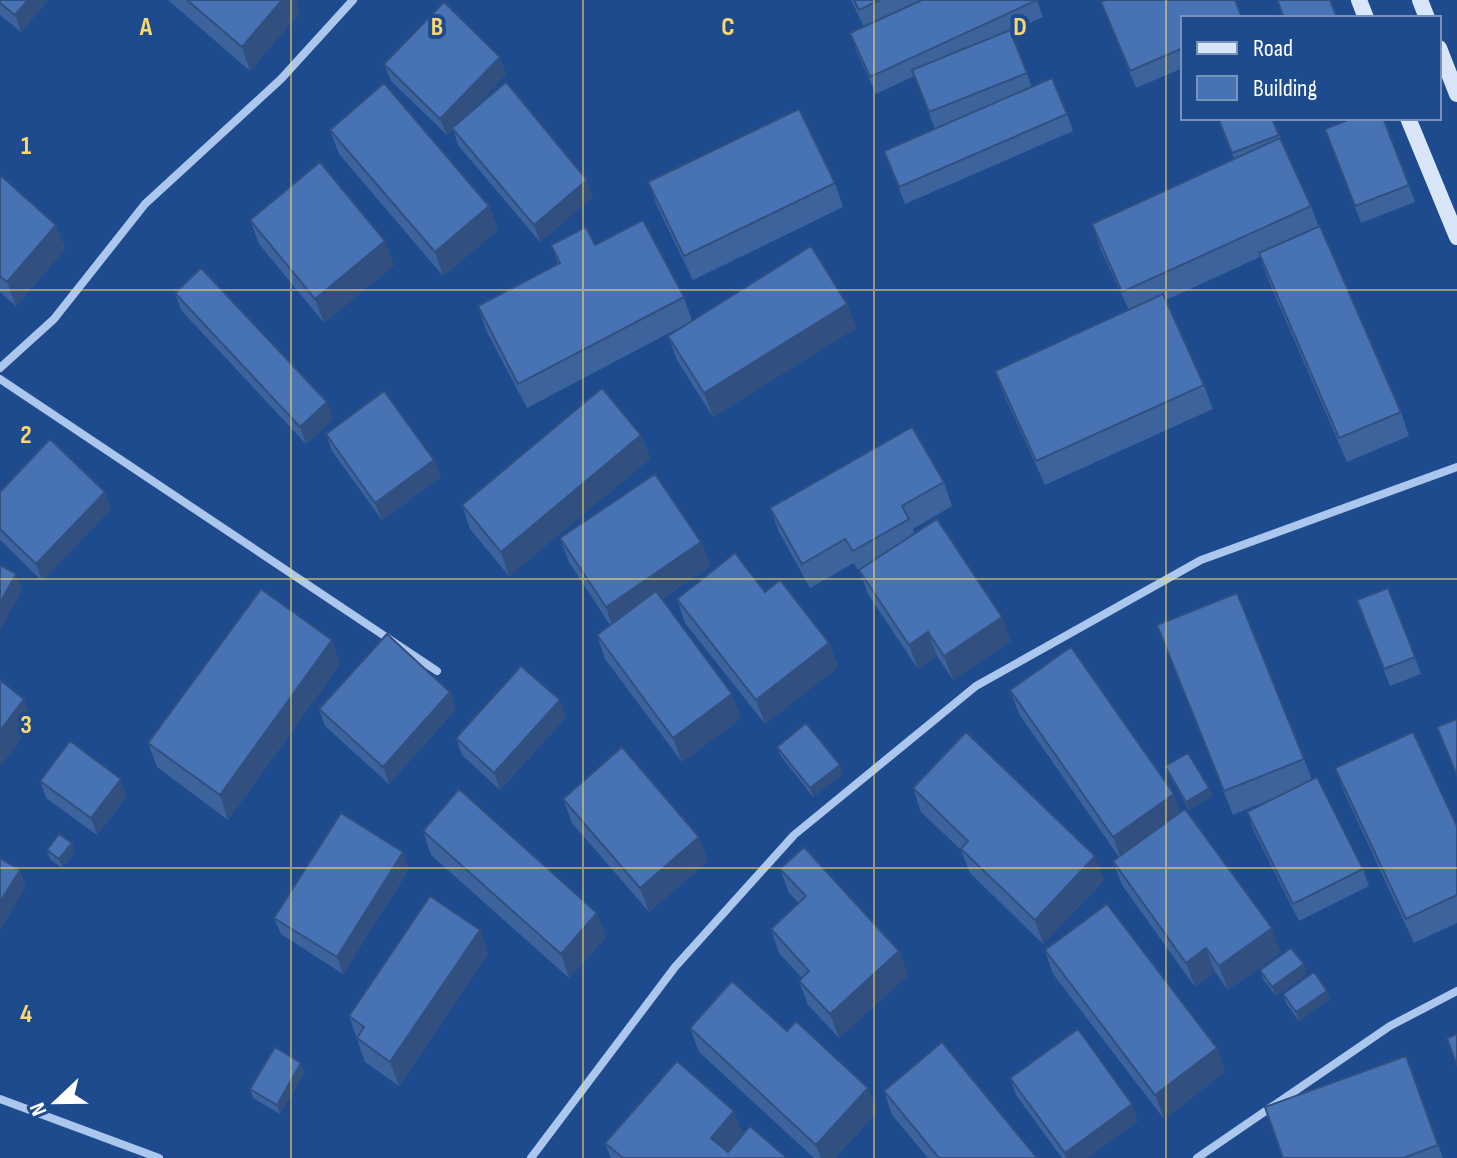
<svg xmlns="http://www.w3.org/2000/svg" width="1457" height="1158" viewBox="0 0 1457 1158" font-family="'Sofia Sans Condensed',sans-serif">
<style>
.lines{fill:none;stroke-linecap:round;stroke-linejoin:round}
.minor{stroke:#acc7ed;stroke-width:8}
.secondary{stroke:#d9e5f9;stroke-width:16}
.wall{fill:#3d639c}
.shaded-wall{fill:#32507f}
.building{fill:#4773b5;stroke:#32507f;stroke-width:2}
.grid{fill:none;stroke:#fbd86c;stroke-width:2;stroke-opacity:0.55}
.grid-label{font-size:26px;text-anchor:middle;font-weight:bold;fill:#fbd86c;stroke:#1e4a8e;stroke-width:8;stroke-linejoin:round;paint-order:stroke}
</style>
<rect width="100%" height="100%" fill="#1e4a8e"/>
<g class="lines">
<path class="minor" d="M0,368L54,319L145,204L281,79L353,0
M0,379L437,671
M0,1099L159,1158
M531,1158L675,967L794,835L976,686L1201,560L1457,467
M1197,1158L1390,1026L1457,991"/>
<path class="secondary" d="M1359,0L1366,18
M1420,0L1427,18
M1439,48L1457,94
M1408,118L1457,237"/>
</g>
<path class="wall" d="M0,0H48L21,32L0,15Z
M168,0H296L300,12L250,71Z
M851,0H1037L1043,17L1011,32L1032,87L1067,114L1073,131L905,204L884,151L935,129L914,76L876,94L856,50L850,33L864,27Z
M1101,2L1183,18V68L1136,88Z
M384,64L506,74L462,120L593,197L540,242L458,145L453,129L447,135L391,81Z
M1218,118H1272L1311,206L1319,227L1401,412L1409,436L1347,462L1267,277L1260,257L1166,300L1204,385L1213,409L1045,485L1004,395L995,371L1129,310L1100,248L1092,224L1234,159Z
M1383,118L1415,202L1361,223L1325,129Z
M330,130L489,206L498,230L443,276L339,154Z
M0,175L56,225L65,249L16,306L0,292Z
M648,182L835,183L843,207L693,280L657,206Z
M250,220L394,265L324,323L259,244Z
M551,245H595L684,297L692,321L847,304L856,328L713,417L677,360L668,336L688,323L527,408L486,330L478,306L558,264Z
M175,293L333,419L306,444L181,310Z
M326,434L434,460L441,477L382,520L332,451Z
M641,435L650,459L509,576L470,529L462,505Z
M944,482L952,506L913,529L914,534L1011,641L953,680L937,656L918,669L868,594L861,575L854,563L810,588L779,532L770,508Z
M0,492H105L111,509L42,581L0,540Z
M560,538L701,542L710,566L662,599L732,694L741,718L682,762L605,659L597,635L610,625L569,562Z
M1388,588L1421,674L1390,686L1357,600Z
M677,599L829,643L838,667L765,724L685,623Z
M1157,625L1304,759L1312,780L1363,869L1369,886L1299,921L1253,829L1247,812L1274,798L1233,815Z
M332,640L340,664L228,820L157,767L148,743Z
M1010,690L1181,812L1281,952L1228,990L1215,972L1195,987L1122,885L1113,861L1119,857L1019,714Z
M450,692L456,709L389,784L325,726L319,709Z
M566,717L500,790L462,755L456,738Z
M777,747L843,774L813,797L780,755Z
M1165,766L1209,788L1212,796L1189,810L1169,775Z
M1335,768L1457,826V923L1414,943L1344,792Z
M40,781L127,796L97,835L46,798Z
M913,788L1104,880L1043,944L970,873L961,850L921,812Z
M563,799L708,861L649,912L572,823Z
M423,831L597,913L606,937L569,978L431,855Z
M47,850L75,852L62,868L50,859Z
M409,869L343,974L281,934L274,918Z
M780,869L899,951L908,975L839,1038L808,1005L799,981L802,978L779,953L771,929L799,903L789,893Z
M480,930L488,954L399,1086L365,1062L349,1016Z
M1045,950L1217,1048L1225,1072L1164,1119L1053,974Z
M1260,970L1307,973L1276,996L1263,979Z
M1327,991L1330,999L1299,1021L1286,1003L1283,994Z
M690,1028L787,1031L877,1112L835,1158H814L699,1052Z
M1406,1056L1443,1158H1283Z
M305,1072L280,1114L253,1098L250,1089Z
M1010,1078L1138,1121L1087,1158H1062L1016,1095Z
M884,1091L1037,1158H928L892,1115Z
M734,1111L743,1135L787,1158H611L605,1143Z"/>
<path class="shaded-wall" d="M28,0H48L21,32L15,15Z
M282,0H296L300,12L250,71L242,47Z
M500,57L506,74L447,135L440,119Z
M587,180L593,197L540,242L534,225Z
M489,206L498,230L443,276L435,252Z
M56,225L65,249L16,306L7,282Z
M385,241L394,265L324,323L315,299Z
M847,304L856,328L713,417L704,393Z
M327,402L333,419L306,444L300,427Z
M641,435L650,459L509,576L501,552Z
M434,460L441,477L382,520L375,503Z
M105,492L111,509L42,581L36,564Z
M701,542L710,566L614,631L606,607Z
M16,574L22,590L0,631V603Z
M1002,617L1011,641L953,680L944,656Z
M928,632L937,656L918,669L909,645Z
M332,640L340,664L228,820L220,795Z
M829,643L838,667L765,724L756,700Z
M450,692L456,709L389,784L383,767Z
M732,694L741,718L682,762L673,738Z
M24,699L33,723L0,767V731Z
M560,700L566,717L500,790L494,773Z
M840,765L843,774L813,797L810,788Z
M121,779L127,796L97,835L91,818Z
M1209,788L1212,796L1189,810L1186,802Z
M1174,794L1183,818L1122,861L1113,837Z
M699,837L708,861L649,912L640,888Z
M72,843L75,852L62,868L59,859Z
M403,852L409,869L343,974L337,957Z
M1095,856L1104,880L1043,944L1035,920Z
M20,870L26,887L0,930V902Z
M597,913L606,937L569,978L561,954Z
M1272,928L1281,952L1228,990L1219,966Z
M480,930L488,954L399,1086L390,1062Z
M1206,948L1215,972L1195,987L1186,963Z
M899,951L908,975L839,1038L830,1014Z
M1304,964L1307,973L1276,996L1272,987Z
M1327,991L1330,999L1299,1021L1296,1012Z
M1217,1048L1225,1072L1164,1119L1155,1095Z
M301,1063L305,1072L280,1114L277,1105Z
M868,1088L877,1112L835,1158H821L816,1145Z
M1132,1104L1138,1121L1087,1158H1066L1065,1153Z
M734,1111L743,1135L723,1158L711,1138Z"/>
<path class="building" d="M0,0H28L15,15L0,3Z
M187,0H282L242,47Z
M854,0H880L859,10Z
M922,0H1037L870,77L850,33Z
M1106,0H1235L1242,18H1183V48L1130,71L1101,2Z
M1277,0H1330L1337,18H1284Z
M444,2L500,57L440,119L384,64Z
M1010,30L1027,73L929,112L912,70Z
M1052,78L1067,114L899,187L884,151Z
M506,82L587,180L534,225L452,128Z
M384,83L489,206L435,252L330,130Z
M799,109L835,183L684,256L648,182Z
M1218,118H1272L1279,135L1232,153Z
M1353,118H1383L1409,185L1355,206L1325,129Z
M1280,138L1311,206L1122,292L1092,224Z
M320,162L385,241L315,299L250,220Z
M0,175L56,225L7,282L0,276Z
M643,220L684,297L518,384L478,306L560,263L551,245L586,227L595,245Z
M1320,226L1401,412L1339,438L1259,253Z
M811,246L847,304L704,393L668,336Z
M201,268L327,402L300,427L175,293Z
M1163,294L1204,385L1036,461L995,371Z
M602,388L641,435L501,552L462,505Z
M384,391L434,460L375,503L326,434Z
M912,427L944,482L902,506L909,519L853,551L845,539L802,564L770,508Z
M50,439L105,492L36,564L0,529V492Z
M655,474L701,542L606,607L560,538Z
M937,519L1002,617L944,656L928,632L909,645L859,570Z
M735,553L765,592L780,580L829,643L756,700L677,599Z
M0,565L16,574L0,603Z
M1388,588L1415,657L1384,669L1357,600Z
M261,589L332,640L220,795L148,743Z
M656,591L732,694L673,738L597,635Z
M1237,593L1304,759L1224,791L1157,625Z
M387,634L450,692L383,767L319,709Z
M1071,647L1174,794L1113,837L1010,690Z
M521,666L560,700L494,773L456,738Z
M0,680L24,699L0,731Z
M1457,719V776L1437,727Z
M806,723L840,765L810,788L777,747Z
M966,732L1095,856L1035,920L961,849L968,841L913,788Z
M1413,732L1457,826V895L1406,919L1335,768Z
M70,741L121,779L91,818L40,781Z
M622,747L699,837L640,888L563,799Z
M1188,753L1209,788L1186,802L1165,766Z
M1317,777L1363,869L1293,904L1247,812Z
M459,789L597,913L561,954L423,831Z
M1185,809L1272,928L1219,966L1206,948L1186,963L1113,861Z
M341,813L403,852L337,957L274,918Z
M59,834L72,843L59,859L47,850Z
M804,847L899,951L830,1014L799,981L809,971L771,929L806,896L780,869Z
M0,858L20,870L0,902Z
M430,896L480,930L390,1062L357,1038L364,1027L349,1016Z
M1107,904L1217,1048L1155,1095L1045,950Z
M1291,948L1304,964L1272,987L1260,970Z
M1314,972L1327,991L1296,1012L1283,994Z
M732,981L787,1031L796,1021L868,1088L816,1145L690,1028Z
M1078,1029L1132,1104L1065,1153L1010,1078Z
M1457,1034V1066L1447,1038Z
M942,1042L1037,1158H939L884,1091Z
M275,1047L301,1063L277,1105L250,1089Z
M1406,1056L1438,1145L1403,1158H1283L1265,1107Z
M677,1061L734,1111L711,1138L728,1152L750,1126L787,1158H623L605,1143Z"/>
<path class="grid" d="M291,0V1158M583,0V1158M874,0V1158M1166,0V1158M0,290H1457M0,579H1457M0,868H1457"/>
<g class="grid-label">
<text x="146" y="35">A</text>
<text x="437" y="35">B</text>
<text x="728" y="35">C</text>
<text x="1020" y="35">D</text>
<text x="26" y="154">1</text>
<text x="26" y="443">2</text>
<text x="26" y="733">3</text>
<text x="26" y="1022">4</text>
</g>
<rect x="1181" y="16" width="260" height="104" fill="#1e4a8e" stroke="#7892bb" stroke-width="2"/>
<rect x="1197" y="42" width="40" height="12" fill="#d9e5f9" stroke="#7892bb" stroke-width="2"/>
<text x="1253" y="56" font-size="24" fill="#ffffff">Road</text>
<rect x="1197" y="76" width="40" height="24" fill="#4773b5" stroke="#7892bb" stroke-width="2"/>
<text x="1253" y="96" font-size="24" fill="#ffffff">Building</text>
<g transform="translate(56 1102) rotate(248)" stroke="#1e4a8e" stroke-width="6" paint-order="stroke">
<path d="M0-6L14 30L0 20L-14 30Z" fill="#ffffff"/>
<text y="-12" font-size="22" font-weight="bold" text-anchor="middle" fill="#ffffff">N</text>
</g>
</svg>
